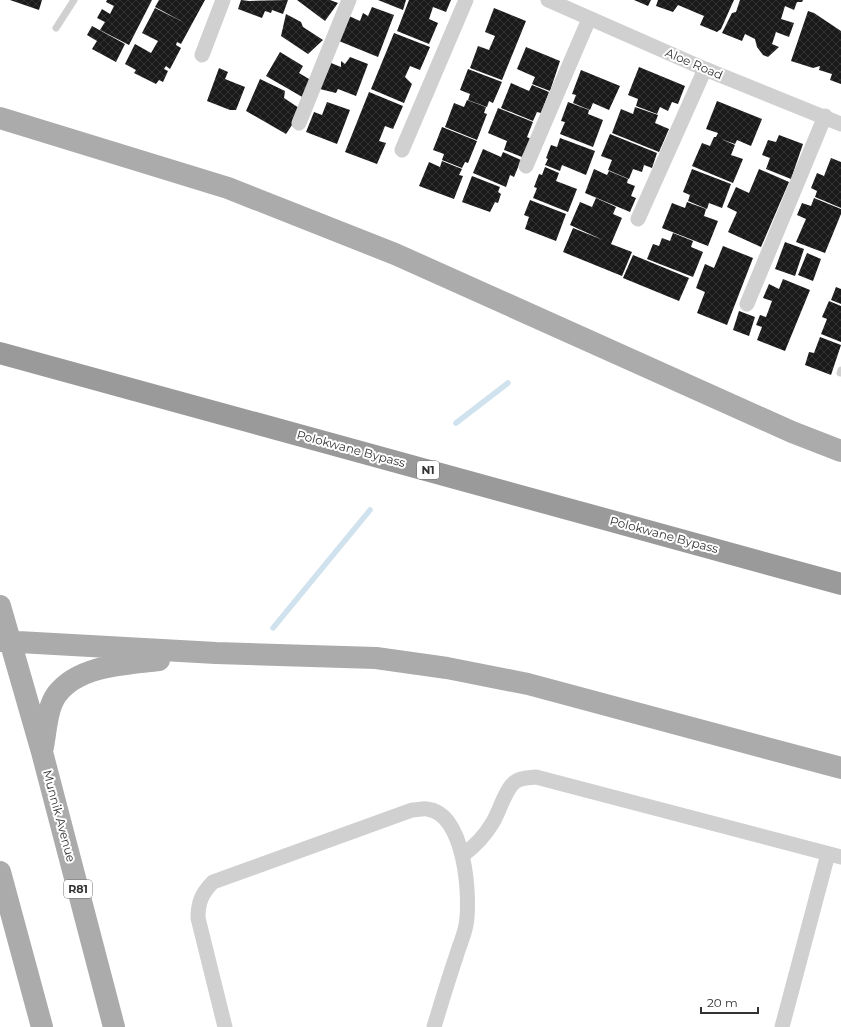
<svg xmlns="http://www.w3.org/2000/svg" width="841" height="1027" viewBox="0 0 841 1027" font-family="Montserrat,sans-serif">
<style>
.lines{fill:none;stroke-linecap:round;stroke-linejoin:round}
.stream{stroke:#cfe2ee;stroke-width:5.5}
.building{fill:url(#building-cross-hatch)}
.service{stroke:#d0d0d0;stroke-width:7}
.minor{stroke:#d0d0d0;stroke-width:15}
.primary{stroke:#ababab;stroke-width:22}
.motorway{stroke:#9a9a9a;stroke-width:22}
.labels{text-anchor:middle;stroke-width:4;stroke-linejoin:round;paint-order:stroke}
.shield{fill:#fff;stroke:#707070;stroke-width:1}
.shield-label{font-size:11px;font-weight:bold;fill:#333}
.street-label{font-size:12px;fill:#333;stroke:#fff}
</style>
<defs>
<pattern id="building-cross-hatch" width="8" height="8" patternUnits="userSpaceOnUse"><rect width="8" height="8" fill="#1a1a1a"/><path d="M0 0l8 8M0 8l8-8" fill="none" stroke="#333"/></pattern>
</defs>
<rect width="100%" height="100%" fill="#fff"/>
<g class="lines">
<path class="stream" d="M456,423L508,383
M273,628L370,510"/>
</g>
<path class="building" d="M10,0H42L39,10Z
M107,0H152L129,45L100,30L105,22L97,18L102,9L110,14L114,6L106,2Z
M159,0H205L181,44L177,42L176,45L181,48L170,69L166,66L164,69L168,71L163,82L159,80L156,84L134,73L136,70L125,64L135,44L151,53L158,41L142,33L155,8L185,23L155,7Z
M241,0L249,1L288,0L283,14L272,10L271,13L265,11L262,18L238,9Z
M297,0H330L338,3L325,21Z
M378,0H406L403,10Z
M409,0H451L446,12L433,7L429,19L438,23L429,44L397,31Z
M634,0H651L648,6Z
M658,0H734L721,29L717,32L700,25L704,16L678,5L673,12L656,6Z
M740,0H803L802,2H797L794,10L785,6L781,19L794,23L789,37L776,32L772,44L779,47L768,57L763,55L757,47L755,39L745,34L742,41L722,33L732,13L736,12Z
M372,7L394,15L378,57L339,41L349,16L360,21L363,13L368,16Z
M494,8L526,21L502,80L470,68L478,46L489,50L495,36L485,32Z
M808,11L814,13L841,31V84L830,80L832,74L819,70L820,66L813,68L791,61Z
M286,14L301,22L303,27L323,40L308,54L281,36Z
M92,26L125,44L116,62L92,49L97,41L87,35Z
M394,33L430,47L420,70L410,66L405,77L412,84L404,103L371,89Z
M526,47L560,61L550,91L532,84L535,77L517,69Z
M280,52L303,66L299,73L314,82L304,98L266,76Z
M350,57L368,64L356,96L338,89L336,93L320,89L331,63L341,67V61L345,64Z
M639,67L685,86L678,104L672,102L668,111L660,107L657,114L636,106L638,99L628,95Z
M219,68L228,72L225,79L245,87L236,110H230L207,101Z
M468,69L502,82L493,103L489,101L487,107L468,100L470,94L460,90Z
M581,70L620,86L609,110L593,103L590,110L573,103L576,95L572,94Z
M260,79L285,91L284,98L302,110L286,134L246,111Z
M511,83L529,91L532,85L549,92L541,113L537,112L533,121L501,108Z
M369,92L403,106L393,129L385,126L379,141L386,143L377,164L345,152Z
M467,100L486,107L484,113L487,114L477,140L445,127L454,103L464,107Z
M717,101L762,119L751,146L737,140L735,144L721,139L735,145L731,155L743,159L733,183L692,166L702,143L710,146L714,137H716L718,133L706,129Z
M327,102L350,110L337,144L306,132L314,112L322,115Z
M568,102L589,110L588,114L603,120L593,147L560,134L565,122L561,121Z
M635,107L658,115L655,123L669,129L659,152L612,133L621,109L633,114Z
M498,108L533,122L527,137L531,139L522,157L504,150L507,141L488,133Z
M442,127L477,141L468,163L465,162L462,168L442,160L444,154L433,150Z
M610,134L657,153L652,168L644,165L642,172L633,169L629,179L608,170L612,160L601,156Z
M779,135L803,144L791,179L766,169L770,158L762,155L768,140L776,142Z
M560,138L595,151L586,175L562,165L560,171L545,165L548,159L546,158L551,145L557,147Z
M483,149L501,157L503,152L521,160L514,177L510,175L506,187L473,173Z
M831,158L841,162V208L815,197L817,191L811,188L817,173L824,176Z
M442,161L462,169L459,175L463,176L454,199L419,186L429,162L440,167Z
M545,167L559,173L556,181L577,189L568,212L533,198L537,188L534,187L539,174L542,175Z
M594,169L607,175L609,171L628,179L627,183L635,186L631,196L636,198L630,212L585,193Z
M692,169L731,184L722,208L709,203L707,209L688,201L690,195L683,192Z
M759,169L789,182L761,247L728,232L737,212L727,207L736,187L749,193Z
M472,176L500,187L498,192L501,194L498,203L495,202L490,212L462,202Z
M596,198L616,207L613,214L622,218L611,244L632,252L622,276L563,252L573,228L603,240L570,225L580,202L592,207Z
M814,198L841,209V214L825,253L796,242L806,219L797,215L802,203L811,206Z
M530,200L566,214L556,241L525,229L529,217L524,215Z
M687,202L706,209L704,216L718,221L708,246L662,228L672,203L685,208Z
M673,233L693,241L691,247L703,252L693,277L647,259L653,244L659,246L662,238L670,241Z
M785,242L804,249L795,276L775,269Z
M723,246L753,258L727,325L697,313L705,292L696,288L705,264L714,268Z
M807,253L821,259L813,281L798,275Z
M633,255L689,278L679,301L623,278Z
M783,279L810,290L785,351L757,340L762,327L756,325L760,315L766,317L772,301L763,298L769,284L779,289Z
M836,287L841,289V304L831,300Z
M829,301L841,306V342L821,334L827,319L822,317Z
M739,311L755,317L749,336L733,330Z
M820,337L841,345L831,375L805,365L809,352L814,353Z"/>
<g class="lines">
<path class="service" d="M56,28L74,0
M840,373L841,370"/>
<path class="minor" d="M548,0L705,69L841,124
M202,55L223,0
M299,123L349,0
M402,150L466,0
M526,166L589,19
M638,219L705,69
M747,304L825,116
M462,856C475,846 485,836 493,822C499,812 506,788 515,782C521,777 529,778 536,777L841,857
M225,1027L198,918C198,902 202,893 213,882L412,810C417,810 423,808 427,809C465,813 471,897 466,925C464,936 459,946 456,957C448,980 441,1004 434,1027
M782,1027L828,854"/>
<path class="primary" d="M0,118L228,188L395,254L792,432L841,451
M0,606L42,752L114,1027
M0,641L216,653L376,658L447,668L528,684L841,768
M43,747C46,731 47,707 57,694C79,665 126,664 159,660
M0,872L42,1027"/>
<path class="motorway" d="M0,353L841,584"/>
</g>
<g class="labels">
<g class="shield">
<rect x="417" y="461" width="22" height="18" rx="3"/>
<rect x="64" y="880" width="28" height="18" rx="3"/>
</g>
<g class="shield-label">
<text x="428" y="474">N1</text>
<text x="78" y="893">R81</text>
</g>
<g class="street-label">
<text transform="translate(694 64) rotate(23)" y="4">Aloe Road</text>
<text transform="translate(351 449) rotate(15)" y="4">Polokwane Bypass</text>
<text transform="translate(664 535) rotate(15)" y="4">Polokwane Bypass</text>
<text transform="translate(59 816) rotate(75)" y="4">Munnik Avenue</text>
</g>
</g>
<path d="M701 1007v6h57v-6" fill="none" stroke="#333333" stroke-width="2"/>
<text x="707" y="1007" font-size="12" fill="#333333" stroke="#ffffff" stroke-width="3" paint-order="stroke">20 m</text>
</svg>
